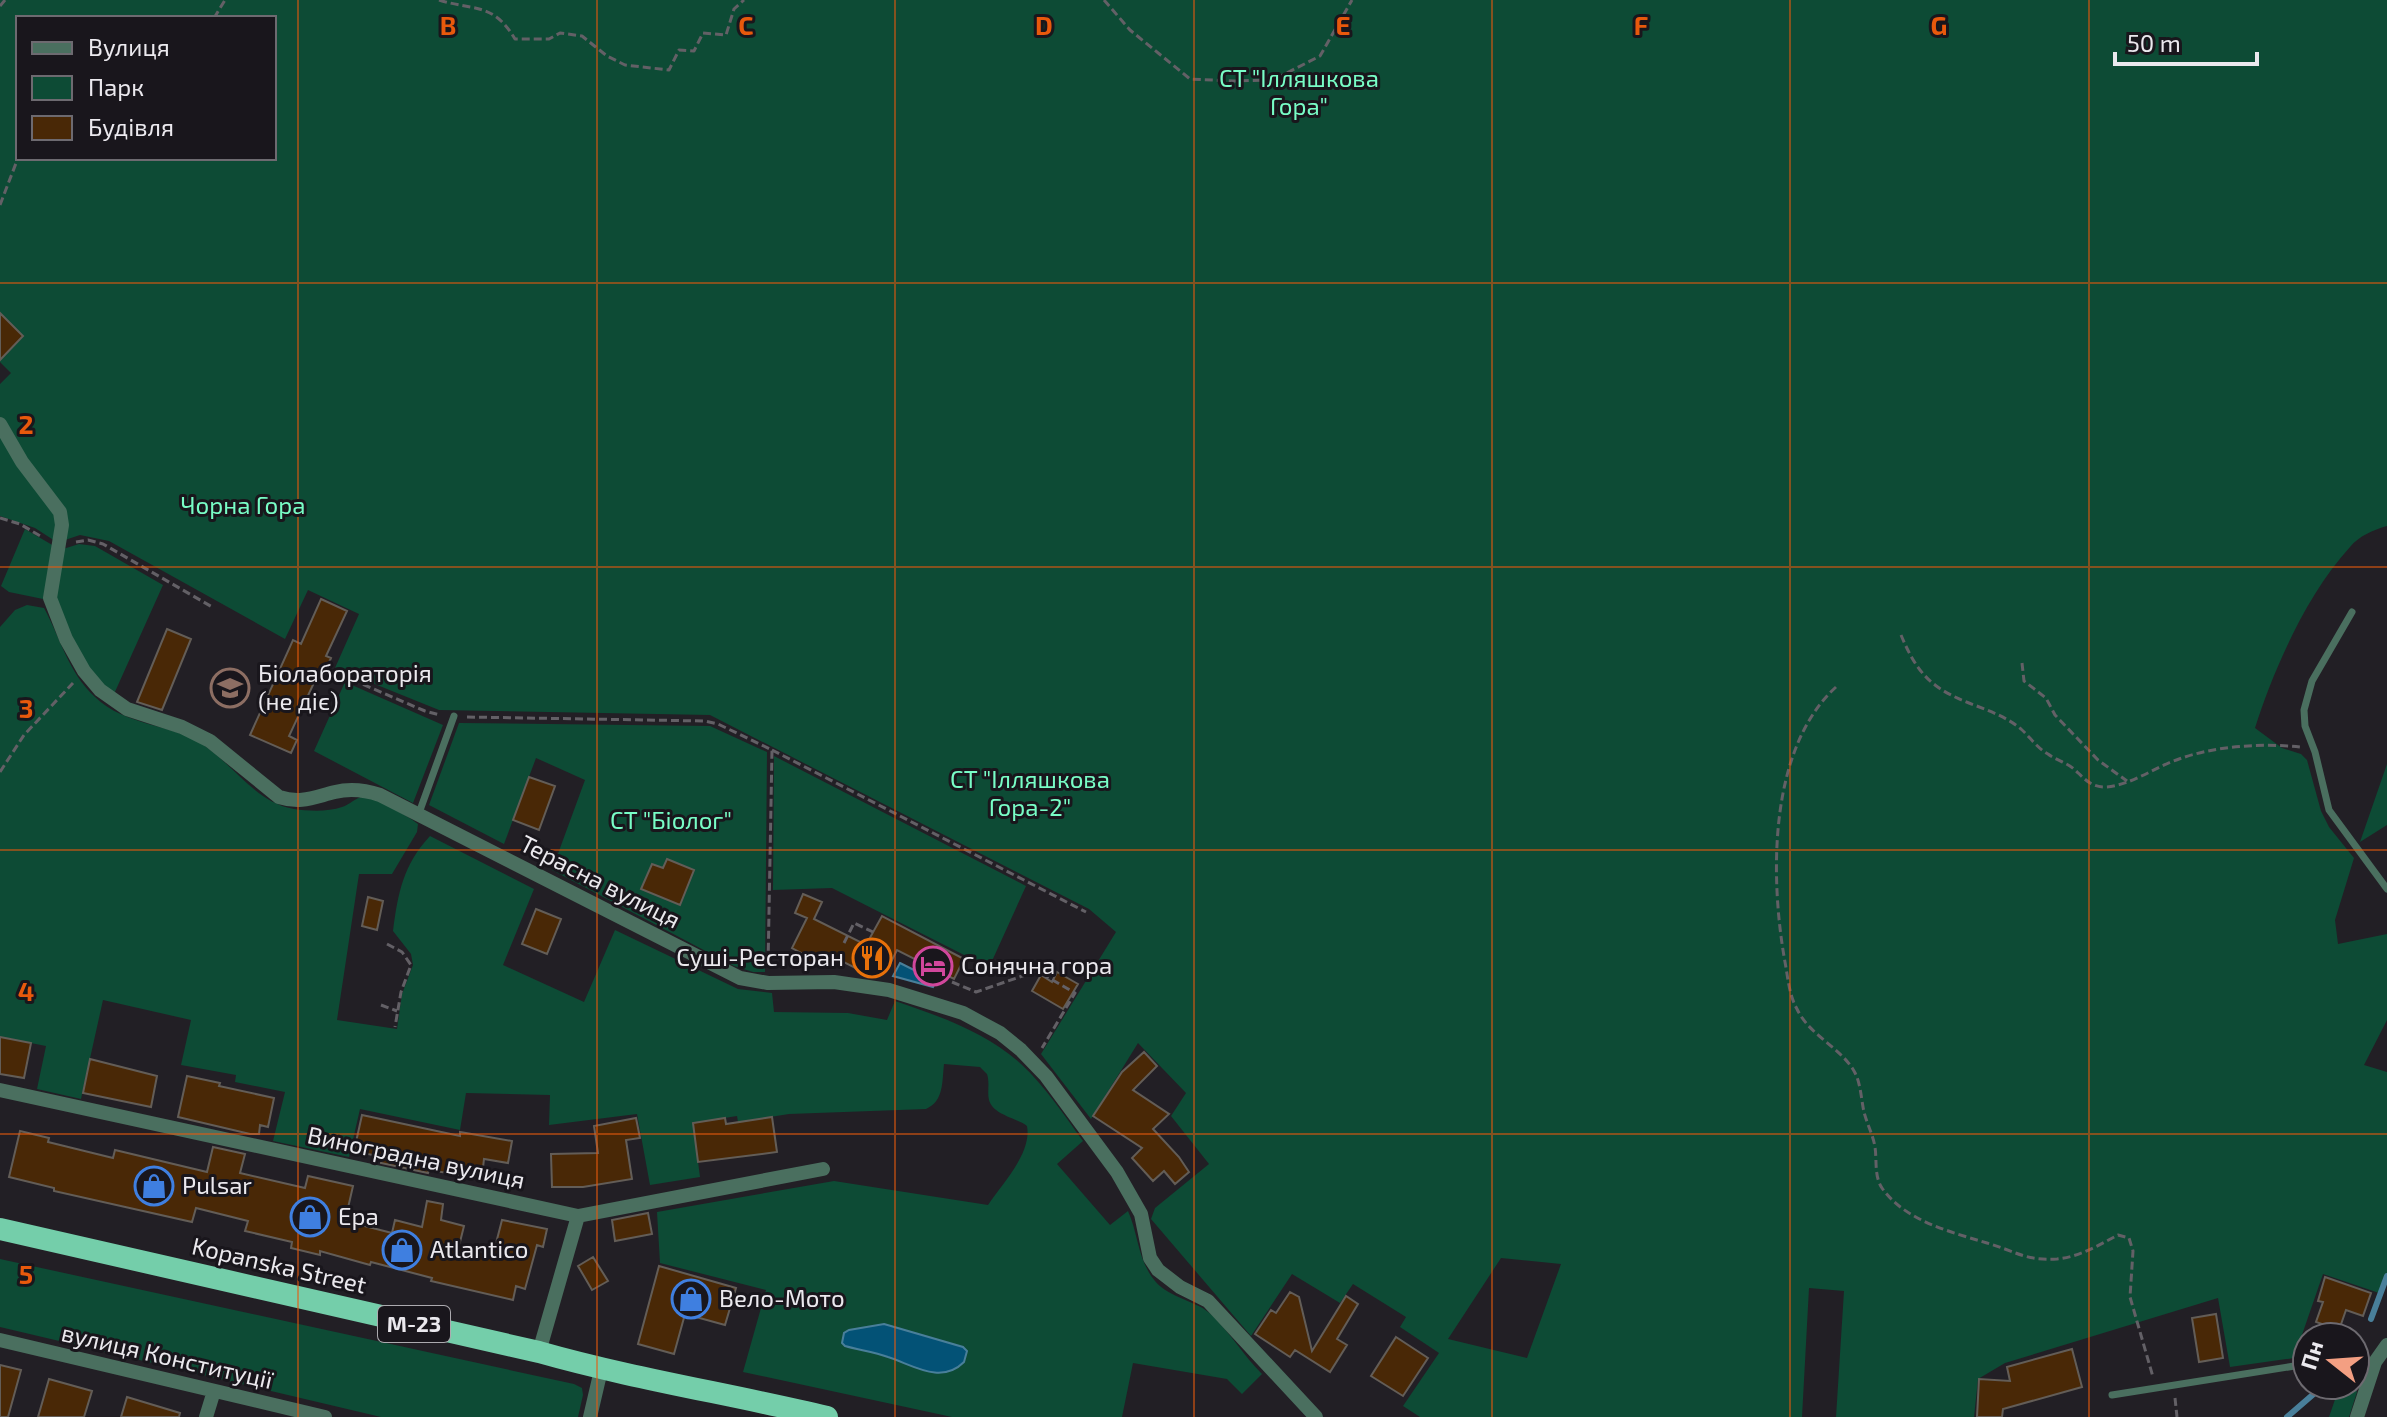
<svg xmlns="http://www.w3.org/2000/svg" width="2387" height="1417" viewBox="0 0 2387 1417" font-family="'Exo 2',sans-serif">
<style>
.green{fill:#0d4b35;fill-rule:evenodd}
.water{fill:#035276;stroke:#497f9a;stroke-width:2}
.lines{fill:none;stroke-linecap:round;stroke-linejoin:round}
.stream{stroke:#497f9a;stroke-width:6}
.building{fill:#492806;stroke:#635d57;stroke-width:2}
.path{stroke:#636066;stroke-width:3;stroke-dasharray:8 4;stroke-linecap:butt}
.service{stroke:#4a6f5f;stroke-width:7}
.minor{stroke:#4a6f5f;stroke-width:14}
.trunk{stroke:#74ceaa;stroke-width:22}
.grid{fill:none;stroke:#e8590c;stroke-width:2;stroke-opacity:0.55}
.labels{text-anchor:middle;stroke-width:6;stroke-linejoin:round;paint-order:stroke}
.shield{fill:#19161c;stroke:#acaaaf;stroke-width:2}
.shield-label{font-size:22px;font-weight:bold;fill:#ebe9ee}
.park-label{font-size:24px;fill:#78fdc6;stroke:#19161c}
.poi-label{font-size:24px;fill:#ebe9ee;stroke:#19161c;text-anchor:start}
.street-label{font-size:24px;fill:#ebe9ee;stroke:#19161c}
.grid-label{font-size:26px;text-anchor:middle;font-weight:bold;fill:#e8590c;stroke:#19161c;stroke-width:6;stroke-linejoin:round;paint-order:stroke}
</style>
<rect width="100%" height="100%" fill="#221f25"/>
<path class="green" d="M0,0H2387V526C2373,530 2359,536 2350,547C2307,594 2274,668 2255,728L2282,748L2301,754L2307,760L2321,811L2329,827L2354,858L2335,920L2338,944L2387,934V1020L2364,1065L2387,1072V1281L2382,1294L2323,1274L2294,1358L2230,1367L2218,1298L2005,1363L1978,1379L1974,1417H1836L1844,1291L1809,1288L1802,1417H1420L1403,1406L1439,1353L1400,1327L1406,1317L1353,1284L1340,1303L1292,1274L1251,1336L1151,1219L1155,1208L1209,1164L1171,1116L1186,1093L1138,1043L1091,1119L1041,1054L1116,932L1089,909L710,715L439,710L335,668L359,614L308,590L285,639L109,541L80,535L65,540L66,520L0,417V384L11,373L0,362ZM18,18H274V158H18ZM1501,1258L1561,1264L1527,1358L1448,1339Z
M0,435L56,516L55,541L35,528L0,516Z
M25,529L54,546L43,599L9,592L1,586Z
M79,544L95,546L163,585L114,694C85,671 56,624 56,586C56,574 61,561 63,549Z
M27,605L44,608C61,639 68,672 95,697C126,727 172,723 205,746C235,767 256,802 294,809C308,811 328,812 342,807C350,805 355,797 364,797C376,797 408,816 418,824L417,832L392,874H359L337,1020L397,1029L402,994L413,965L411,954L393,931C398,893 403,865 430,836L534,889L503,965L584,1002L615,930L738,989L772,993L774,1012L848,1013L887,1020L895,1001C939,1016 986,1032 1021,1064C1045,1086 1064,1115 1083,1141L1057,1164L1110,1225L1128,1211C1138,1233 1138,1261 1155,1281C1170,1299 1197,1300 1213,1316C1231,1334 1244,1356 1262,1374L1242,1394L1227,1379L1133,1363L1122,1417H952L743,1372L766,1290L660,1263L657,1212L834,1181L988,1205C1003,1183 1032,1153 1027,1126C1017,1118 993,1115 989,1100C987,1092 990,1083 987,1074L980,1067L944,1064C942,1082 944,1101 926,1109L789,1114L738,1122L737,1116L693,1123L700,1177L650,1185L637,1114L549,1125L550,1095L466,1093L460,1130L360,1109L349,1157L273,1141L285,1092L235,1082L236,1075L181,1065L191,1020L103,1000L81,1099L37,1089L46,1046L0,1037V627L15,610Z
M345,682L443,725L413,803L314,751Z
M459,723L710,726L767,752L765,972H753L734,966L552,870L585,780L536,758L504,844L429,805Z
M774,756L1026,886L992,961L972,959L832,888L773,890Z
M2387,764V825L2360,842Z
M0,1259L574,1384L582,1388L583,1395L578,1417H381L0,1327Z
M2340,1385H2354L2357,1392L2349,1417H2329Z"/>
<path class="water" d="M900,963L936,981L933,987L893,976Z
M884,1324L963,1347L967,1351L964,1362C941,1385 913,1365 888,1357C874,1352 859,1350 845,1346L842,1343L844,1333L849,1330Z"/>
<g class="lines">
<path class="stream" d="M2371,1319L2387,1276
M2355,1352L2361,1343
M2287,1417L2324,1385"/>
</g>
<path class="building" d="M0,313L23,336L0,360Z
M321,599L347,611L326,656L331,658L324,674L319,672L289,736L297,740L291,753L250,735L293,640L301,644Z
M167,629L191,639L162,710L137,702Z
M529,777L555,786L539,830L513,820Z
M667,859L694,870L680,905L641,889L652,864L663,868Z
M803,894L822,902L814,919L866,945L882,916L964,959L954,979L897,950L887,970L877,964L871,976L834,957L829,966L813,964L799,958L801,953L792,948L807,918L795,913Z
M368,897L383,901L377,930L362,926Z
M536,909L561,919L547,954L522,944Z
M1057,972L1078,984L1063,1009L1032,991L1041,975L1052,982Z
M0,1037L31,1043L24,1078L0,1074Z
M1144,1052L1157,1066L1133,1090L1169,1114L1153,1129L1179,1157L1189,1172L1175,1184L1164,1171L1153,1181L1132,1158L1142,1148L1093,1116L1122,1072Z
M90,1059L157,1076L151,1107L83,1093Z
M187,1076L220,1083L219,1086L274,1098L268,1127L260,1125L259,1134H250L178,1117Z
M362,1115L460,1136V1132L512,1141L508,1163L484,1159L482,1176L467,1174L466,1176L429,1170L428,1173L381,1163L382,1157L354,1151Z
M772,1117L777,1152L698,1162L693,1123L725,1118L726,1124Z
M636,1118L640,1138L626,1140L632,1179L583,1187H552L551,1154L598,1153L594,1126Z
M20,1131L49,1138L48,1142L113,1158L115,1150L207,1172L213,1147L245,1154L240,1173L305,1188L308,1176L353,1186L345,1221L392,1233L395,1220L422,1227L427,1201L443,1204L441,1220L464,1226L459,1246L493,1255L502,1220L547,1229L543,1247L537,1245L525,1289L516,1286L513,1300L431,1281L432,1278L371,1262L370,1265L320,1251V1255L291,1248L292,1242L245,1231L248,1221L196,1208L192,1222L54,1191V1188L9,1177Z
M648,1213L652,1234L615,1241L612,1220Z
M593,1257L608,1281L592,1290L578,1266Z
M659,1266L736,1288L725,1325L685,1314L674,1354L638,1344Z
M2325,1277L2371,1293L2363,1316L2346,1310L2339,1330L2316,1322L2323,1302L2318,1301Z
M1290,1292L1299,1297L1312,1351L1346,1296L1358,1304L1337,1339L1347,1345L1330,1372L1295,1350L1290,1357L1255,1334L1271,1310L1276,1313Z
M2216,1314L2223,1358L2199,1362L2192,1318Z
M1396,1337L1428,1358L1403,1396L1371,1376Z
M2072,1349L2082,1387L2003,1409L2002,1417H1977L1979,1379L2010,1381L2007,1367Z
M0,1365L21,1370L8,1417H0Z
M49,1379L92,1391L84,1417H38Z
M127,1397L180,1413L179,1417H121Z"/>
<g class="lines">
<path class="path" d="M439,0C474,11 493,2 515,39H549L560,33L582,36L607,56L625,65L669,70L679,50L694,51L703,33L726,35L734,9L744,0
M1104,0L1130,30L1190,79L1234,81L1273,80L1320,56L1352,0
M0,6L5,0
M214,18L225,0
M0,205L18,158
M0,518L20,524L42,537
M76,542L88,540L103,544L214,608
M1901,635C1909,654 1918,672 1935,685C1961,705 1996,708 2021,729C2030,737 2037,748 2048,754C2056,760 2067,763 2074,769C2084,778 2090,787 2105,787C2130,786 2155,767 2179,759C2215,746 2261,743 2300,747
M2022,663L2024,681L2046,698L2055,715L2098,760L2127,781
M341,675L425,711L440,715
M1836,687C1768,749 1770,879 1785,962C1788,978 1789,995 1797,1009C1809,1035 1840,1047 1854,1071C1861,1083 1861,1099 1864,1112C1867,1124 1873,1135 1875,1147C1877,1160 1874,1176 1882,1188C1905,1221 1951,1232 1987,1243C2015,1251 2025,1261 2057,1259C2079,1257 2099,1245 2118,1235L2129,1238L2133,1251L2130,1297L2153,1377
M467,717L705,721L718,724L772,750L768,967
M772,750L1086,912
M0,772L24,735L73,683
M844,943L854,923L873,932
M387,944L402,952L411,965L401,992L395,1027
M952,982L976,992L1037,971L1075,993L1042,1048
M381,1005L397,1011
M2175,1398L2177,1417"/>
<path class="service" d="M2352,612L2312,681L2304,710L2305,726L2315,752L2329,810L2387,889
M419,813L454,716
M2355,1370L2371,1374
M2112,1395L2307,1364"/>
<path class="minor" d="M0,424L22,462L60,512L62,525L50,598L66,639L84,671L100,690L127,709L182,727L210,741L279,797C301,804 314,797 335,792C351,788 365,790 380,795L740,978L768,983L834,982L889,990L963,1013L1000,1033L1021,1050L1046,1076L1117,1172L1141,1214L1150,1258L1158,1270L1180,1287L1208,1301L1316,1417
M0,1090L578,1216L823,1169
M0,1340L325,1417
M539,1352L578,1216
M206,1417L214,1391
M590,1417L601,1370
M2357,1417L2375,1362L2387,1345"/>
<path class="trunk" d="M0,1229L539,1352C634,1379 731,1394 827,1417"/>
</g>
<path class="grid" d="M298,0V1417M597,0V1417M895,0V1417M1194,0V1417M1492,0V1417M1790,0V1417M2089,0V1417M0,283H2387M0,567H2387M0,850H2387M0,1134H2387"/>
<defs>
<g id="university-ring" transform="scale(2)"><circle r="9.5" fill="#19161c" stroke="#8d6e63" stroke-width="1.5"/><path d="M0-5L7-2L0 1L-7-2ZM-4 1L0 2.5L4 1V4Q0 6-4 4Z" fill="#8d6e63"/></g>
<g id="restaurant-ring" transform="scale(2)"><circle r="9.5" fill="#19161c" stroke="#e8710a" stroke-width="1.5"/><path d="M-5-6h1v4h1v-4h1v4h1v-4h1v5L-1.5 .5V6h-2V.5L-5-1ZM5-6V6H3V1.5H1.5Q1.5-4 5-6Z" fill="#e8710a"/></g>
<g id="hotel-ring" transform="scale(2)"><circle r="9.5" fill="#19161c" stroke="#d1479c" stroke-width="1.5"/><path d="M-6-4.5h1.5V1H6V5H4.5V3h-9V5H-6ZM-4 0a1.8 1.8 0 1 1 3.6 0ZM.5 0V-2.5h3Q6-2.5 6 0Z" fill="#d1479c"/></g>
<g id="shop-ring" transform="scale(2)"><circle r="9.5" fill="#19161c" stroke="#3f7fe0" stroke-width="1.5"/><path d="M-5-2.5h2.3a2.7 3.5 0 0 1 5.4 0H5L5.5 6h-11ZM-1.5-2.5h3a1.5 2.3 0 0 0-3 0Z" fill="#3f7fe0"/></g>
</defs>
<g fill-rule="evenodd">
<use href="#university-ring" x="230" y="688"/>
<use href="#restaurant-ring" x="872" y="958"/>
<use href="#hotel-ring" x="933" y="966"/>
<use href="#shop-ring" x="154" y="1186"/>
<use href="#shop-ring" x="310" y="1217"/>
<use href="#shop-ring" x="402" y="1250"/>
<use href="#shop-ring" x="691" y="1299"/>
</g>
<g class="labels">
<rect class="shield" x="378" y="1306" width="72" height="36" rx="6"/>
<g class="shield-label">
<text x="414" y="1332">М-23</text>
</g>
<g class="park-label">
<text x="1299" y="87">СТ "Ілляшкова<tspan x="1299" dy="28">Гора"</tspan></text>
<text x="243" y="514">Чорна Гора</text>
<text x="1030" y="788">СТ "Ілляшкова<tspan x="1030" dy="28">Гора-2"</tspan></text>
<text x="671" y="829">СТ "Біолог"</text>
</g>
<g class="poi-label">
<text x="258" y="682">Біолабораторія<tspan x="258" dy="28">(не діє)</tspan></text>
<text x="844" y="966" text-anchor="end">Суші-Ресторан</text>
<text x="961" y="974">Сонячна гора</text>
<text x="182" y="1194">Pulsar</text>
<text x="338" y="1225">Ера</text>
<text x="430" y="1258">Atlantico</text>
<text x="719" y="1307">Вело-Мото</text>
</g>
<g class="street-label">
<text transform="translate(600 882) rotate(27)" y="8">Терасна вулиця</text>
<text transform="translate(416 1158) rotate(12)" y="8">Виноградна вулиця</text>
<text transform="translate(279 1266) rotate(13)" y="8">Kopanska Street</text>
<text transform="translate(167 1357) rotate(13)" y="8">вулиця Конституції</text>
</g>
</g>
<g class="grid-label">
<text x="448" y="35">B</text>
<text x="746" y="35">C</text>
<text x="1044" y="35">D</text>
<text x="1343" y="35">E</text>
<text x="1641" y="35">F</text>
<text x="1939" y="35">G</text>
<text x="26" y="434">2</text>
<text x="26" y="718">3</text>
<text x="26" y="1001">4</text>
<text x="26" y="1284">5</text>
</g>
<rect x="16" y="16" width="260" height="144" fill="#19161c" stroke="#6d6a70" stroke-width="2"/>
<rect x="32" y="42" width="40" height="12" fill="#4a6f5f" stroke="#6d6a70" stroke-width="2"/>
<text x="88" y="56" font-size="24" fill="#ebe9ee">Вулиця</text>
<rect x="32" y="76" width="40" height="24" fill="#0d4b35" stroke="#6d6a70" stroke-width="2"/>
<text x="88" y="96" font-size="24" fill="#ebe9ee">Парк</text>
<rect x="32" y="116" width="40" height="24" fill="#492806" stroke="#6d6a70" stroke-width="2"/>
<text x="88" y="136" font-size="24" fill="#ebe9ee">Будівля</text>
<g transform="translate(2331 1361) rotate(287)"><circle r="38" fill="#19161c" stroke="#6d6a70" stroke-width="2"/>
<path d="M0-6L14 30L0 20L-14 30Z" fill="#f39f82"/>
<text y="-12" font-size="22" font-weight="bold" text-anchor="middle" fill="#ebe9ee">Пн</text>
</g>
<path d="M2115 52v12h142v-12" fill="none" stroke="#ebe9ee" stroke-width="4"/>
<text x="2127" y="52" font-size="24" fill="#ebe9ee" stroke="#19161c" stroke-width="6" paint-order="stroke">50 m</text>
</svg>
